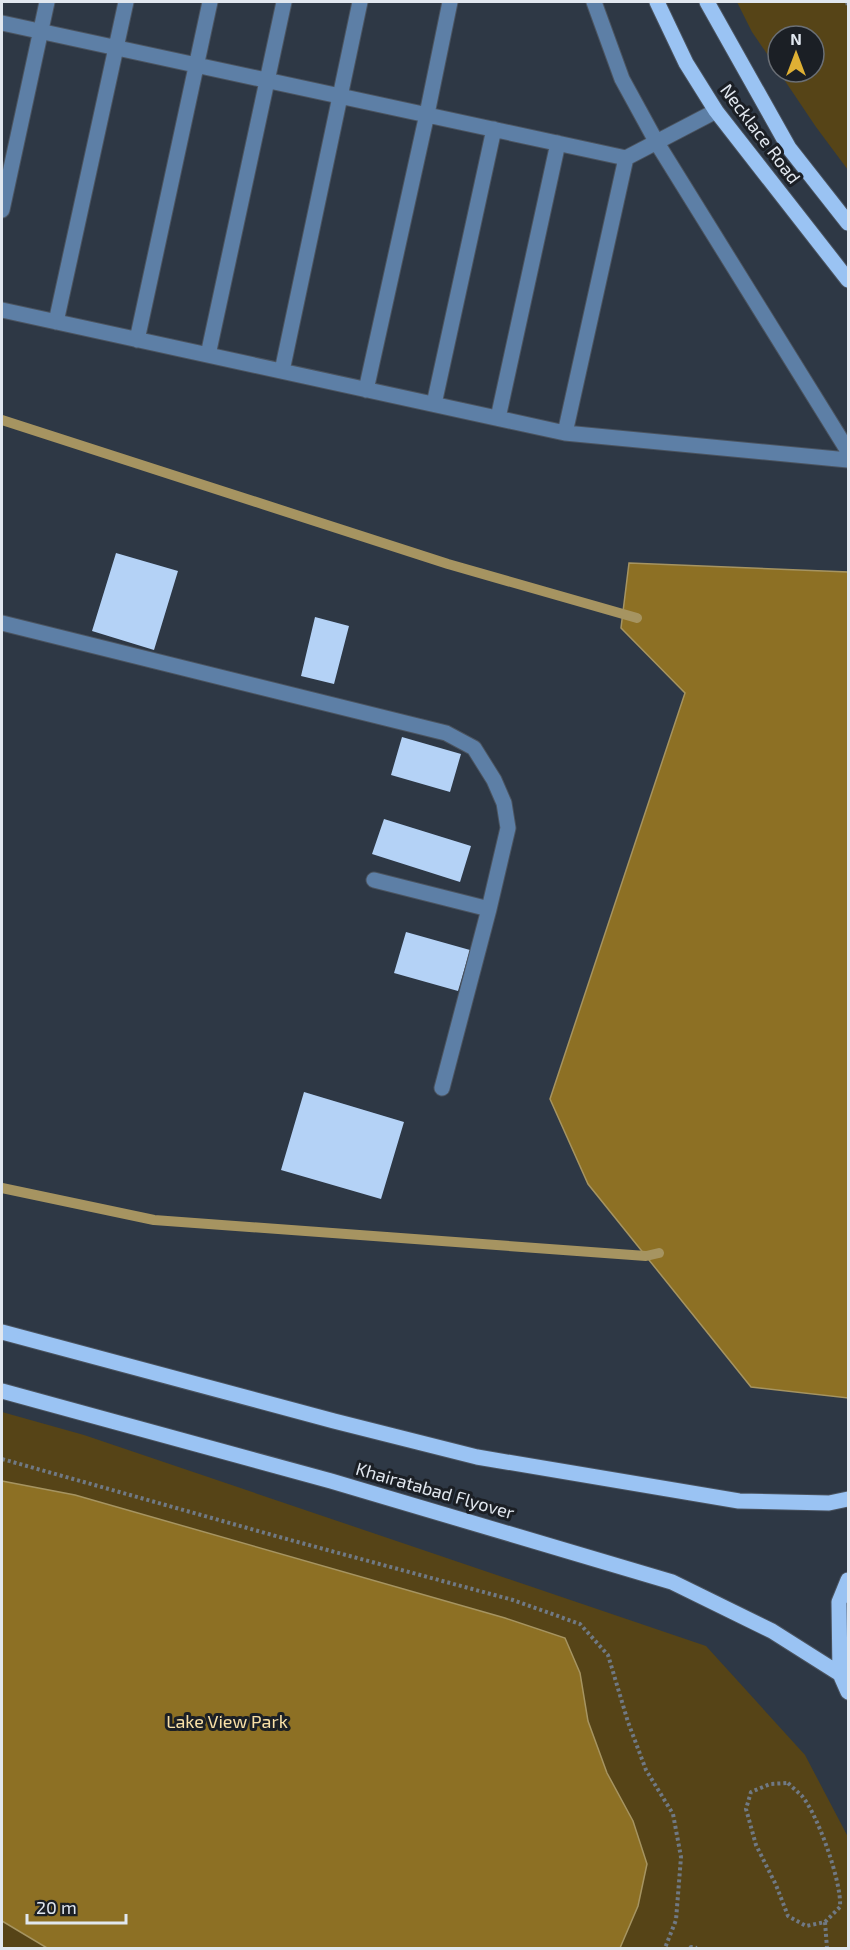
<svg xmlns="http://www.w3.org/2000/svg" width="850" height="1950" viewBox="0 0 850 1950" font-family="'Exo 2',sans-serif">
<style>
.green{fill:#564417}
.water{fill:#8d7024;stroke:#a69461;stroke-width:1.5}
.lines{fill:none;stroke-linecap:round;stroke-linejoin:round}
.stream{stroke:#a69461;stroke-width:10}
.building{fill:#b4d2f6}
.minor-casing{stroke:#4b5460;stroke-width:17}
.major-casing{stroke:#4b5460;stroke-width:17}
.path{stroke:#707984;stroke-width:4;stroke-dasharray:3 3;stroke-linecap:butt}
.minor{stroke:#5d7fa6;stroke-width:15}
.major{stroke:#9ac3f3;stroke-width:15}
.labels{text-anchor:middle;stroke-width:6;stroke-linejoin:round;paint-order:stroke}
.street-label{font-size:18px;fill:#e1e7ef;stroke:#1b1f25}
.park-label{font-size:18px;fill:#f9e0a7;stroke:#1b1f25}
</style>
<rect width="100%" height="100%" fill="#2e3845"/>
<path class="green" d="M737,2H848V170L816,127L779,72H814V36H778V70L752,32Z
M2,1412L84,1435L706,1646L805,1755L848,1837V1948H2Z"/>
<path class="water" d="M629,563L848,572V1398L751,1387L588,1184L550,1099L685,693L621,628Z
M2,1481L75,1495L505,1618L565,1638L580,1673L588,1721L607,1773L633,1821L647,1864L638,1906L620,1948H47L2,1921Z"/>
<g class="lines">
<path class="stream" d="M2,420L448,564L637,618
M2,1188L154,1220L646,1256L659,1253"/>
</g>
<path class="building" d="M116,553L178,571L154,650L92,631Z
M315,617L349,626L334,684L301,676Z
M402,737L461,754L450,792L391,775Z
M384,819L471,846L460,882L372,854Z
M406,932L470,950L458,991L394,973Z
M304,1092L404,1122L381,1199L281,1170Z"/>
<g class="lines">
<g class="minor-casing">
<path id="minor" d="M594,2L622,79L657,143L848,451
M2,23L626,158L716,111
M2,210L47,2
M2,310L565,433L848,460
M56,322L126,2
M137,340L210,2
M208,355L284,2
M282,371L360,2
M366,390L427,114L450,2
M434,404L494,129
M498,418L558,143
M565,433L626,158
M2,623L446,733L474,748L494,780L504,803L508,828L489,909L442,1088
M374,880L489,909"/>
</g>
<g class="major-casing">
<path id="major" d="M657,2L686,63L716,111L848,280
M707,2L789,148L848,223
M2,1332L334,1421L477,1457L739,1501L829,1503L848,1499
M2,1391L331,1481L672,1582L772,1631L840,1674
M848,1580L839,1602L840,1674L848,1692"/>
</g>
<path class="path" d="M847,2L848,6
M2,1459L283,1538L513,1600L580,1624L608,1655L628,1722L646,1770L673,1814L681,1857L676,1920L665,1948
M788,1783C793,1788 798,1792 802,1796C818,1815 842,1883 840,1907L825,1922L806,1926L788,1916L776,1885L756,1845L746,1809L751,1792L770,1784Z
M825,1922L827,1948
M690,1948L691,1947L697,1948"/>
<use href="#minor" class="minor"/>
<use href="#major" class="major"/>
</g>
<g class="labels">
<g class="street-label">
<text transform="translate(760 134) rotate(53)" y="6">Necklace Road</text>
<text transform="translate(435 1491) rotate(16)" y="6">Khairatabad Flyover</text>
</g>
<g class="park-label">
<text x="227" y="1728">Lake View Park</text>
</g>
</g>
<rect width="850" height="1950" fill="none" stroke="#e1e7ef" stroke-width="6"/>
<g transform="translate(796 54)"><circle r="28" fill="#1b1f25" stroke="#6a6f76" stroke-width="1.5"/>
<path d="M0-4.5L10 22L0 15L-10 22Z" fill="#dfb034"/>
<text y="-9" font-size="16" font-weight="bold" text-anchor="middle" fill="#e1e7ef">N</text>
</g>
<path d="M27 1914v9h99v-9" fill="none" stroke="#e1e7ef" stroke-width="3"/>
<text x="36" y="1914" font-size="18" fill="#e1e7ef" stroke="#1b1f25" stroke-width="4.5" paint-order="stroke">20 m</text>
</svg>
